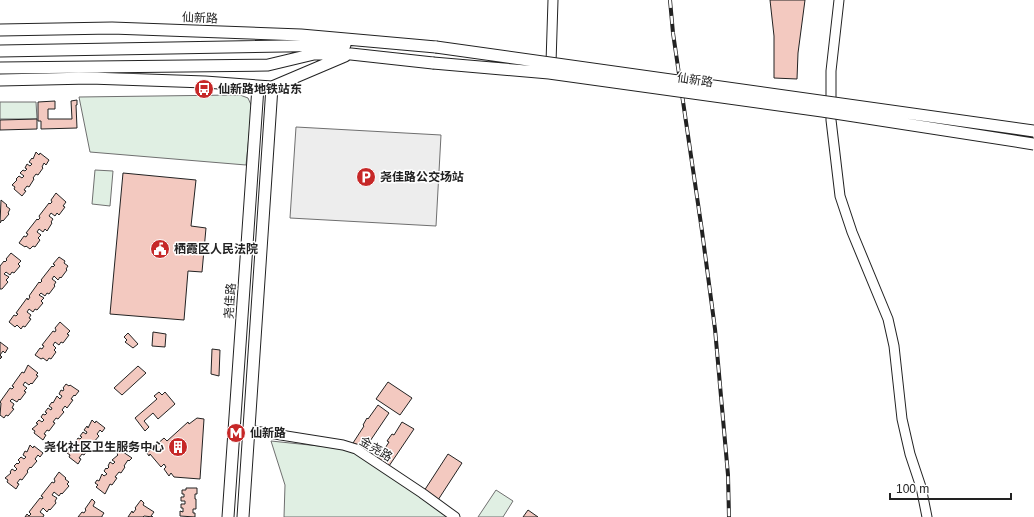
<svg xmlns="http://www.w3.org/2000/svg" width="1034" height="517" viewBox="0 0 1034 517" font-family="Arial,'Noto Sans SC',sans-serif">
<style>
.green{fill:#e0efe3;stroke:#6f6f6f}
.parking{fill:#ededed;stroke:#6f6f6f}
.building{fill:#f3c9c0;stroke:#222}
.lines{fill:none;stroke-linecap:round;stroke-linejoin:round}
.minor-casing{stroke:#222;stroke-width:11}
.major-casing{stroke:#222;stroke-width:13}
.minor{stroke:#fff;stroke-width:9}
.major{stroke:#fff;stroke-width:11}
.rail-casing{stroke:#222;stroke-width:4}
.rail{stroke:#fff;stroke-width:2.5;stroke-dasharray:8;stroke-linecap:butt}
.major-bridge-casing{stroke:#222;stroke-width:13;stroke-linecap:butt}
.major-bridge{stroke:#fff;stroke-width:11}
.labels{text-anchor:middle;stroke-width:3;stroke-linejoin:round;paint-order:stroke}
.street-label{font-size:12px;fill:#222;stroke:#fff}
.poi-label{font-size:12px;font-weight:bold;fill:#222;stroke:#fff;text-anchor:start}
</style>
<rect width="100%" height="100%" fill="#fff"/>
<path class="green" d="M232,95H240L248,98L252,107L246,165L90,152L79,97Z
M0,102H36L37,119H0Z
M95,170L113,171L110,206L92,204Z
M271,441L348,449L376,465L447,517H284L285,485Z
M496,490L513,501L503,517H478Z"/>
<path class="parking" d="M296,127L441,135L436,226L290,218Z"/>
<path class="building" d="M770,0H805L798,53L797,79L774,78V36Z
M77,100V105H76L77,128L41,129V121H38V102L55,101V109H48V119H72L71,101Z
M37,119V129L0,130V120Z
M36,152L39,155L40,153L49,160L46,165L44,163L42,167L43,168L38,175L36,174L33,178L34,179L29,187L27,186L24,190L26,191L22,196L14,189L15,187L12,185L17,180L16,179L19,176L22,178L24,176L20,173L23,170L25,171L27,169L25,168L27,164L30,166L32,164L29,162L32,158L33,159Z
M123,173L196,180L191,226L206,228L202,272L188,271L184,320L110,314Z
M56,193L66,202L63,206L65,207L59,215L57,213L55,216L51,213L49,216L53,219L51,222L52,223L47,231L45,229L43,232L39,229L37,232L41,235L38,238L40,240L35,247L33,246L30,249L26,246L25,247L19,243L24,236L26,237L28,234L26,233L37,219L38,220L40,218L39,216L49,203L50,204L52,202L51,200Z
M1,200L7,205L6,206L10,209L8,213L9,214L3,221L2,220L0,223Z
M11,253L21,261L18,264L20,266L14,273L12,272L10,275L6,272L4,274L9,277L6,280L8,282L2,289H0V266L4,261L5,262L7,260L6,259Z
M59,257L65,261L64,263L68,266L66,269L67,270L61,278L60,277L58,280L54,276L52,279L56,282L54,285L55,286L49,294L47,293L45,296L41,293L39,295L44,298L41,301L43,303L37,310L35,309L33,312L29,309L27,312L31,315L29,318L31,319L25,327L23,326L21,329L17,325L15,327L9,322L14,315L16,316L18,314L16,313L27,298L28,300L30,297L29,296L39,282L40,283L42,281L41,280L52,266L53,267L55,265L53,264Z
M60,322L70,331L67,334L69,335L63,343L61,342L59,345L55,342L53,345L56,348L54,350L56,352L51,359L49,358L47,361L43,358L41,359L35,355L40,348L42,349L44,346L42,345L53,331L55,332L56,330L55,328Z
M153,332L166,334L165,347L152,346Z
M128,333L138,344L133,348L125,342L127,340L124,337Z
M0,342L8,348L5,353L3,351L0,355L2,357L0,359Z
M212,349L220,350L219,376L211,374Z
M28,365L38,373L36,375L38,376L32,384L31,383L29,385L25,382L23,385L27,388L24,391L26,392L20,400L19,399L17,402L12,399L10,401L14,404L12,408L14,409L8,416L6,415L4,418L0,415L1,403L0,402L10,388L12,389L14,387L12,386L22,372L24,373Z
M138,366L146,373L122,395L114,388Z
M388,382L412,398L400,415L376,399Z
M66,384L69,386L70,385L79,391L75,396L74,395L71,399L73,400L67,408L65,406L62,410L64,412L58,419L56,418L53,422L55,423L49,431L47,430L44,434L46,435L43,440L34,433L35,431L32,429L38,424L36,423L39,420L42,422L44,420L41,417L43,414L45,415L47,413L45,412L48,408L51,410L52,408L49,406L52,402L53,403L57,396L60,399L62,396L59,394L61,390L63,391L64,389L63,388Z
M159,392L162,395L165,392L175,404L158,419L153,413L144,421L149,427L145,431L135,418L157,399L154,396Z
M378,405L389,413L364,450L353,443L364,426L363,425L367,418L368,419Z
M197,418L204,419L200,479L174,477L171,473L169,476L164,469L166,467L164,464L161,467L150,454L149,456L147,453L164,438L167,441L188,422L189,424Z
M92,420L95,423L96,421L105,428L102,432L100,430L97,434L99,436L93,443L91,442L88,446L90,447L84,455L82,454L79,458L81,459L78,464L69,457L70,455L67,453L73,448L71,447L74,444L77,446L79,444L76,441L78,438L80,439L82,437L80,436L83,432L86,434L87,432L84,430L87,426L88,428Z
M402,422L414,429L389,466L378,459L389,442L387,441L392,434L394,435Z
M30,445L33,448L34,446L43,453L40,457L38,455L35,459L37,461L31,468L30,467L27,471L28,472L22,480L20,479L17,483L19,484L16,489L7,482L8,480L5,478L11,473L10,472L12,469L15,471L17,469L14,466L17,463L18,464L20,462L18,460L21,457L24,459L26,457L23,455L25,451L27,452Z
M119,451L122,453L123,452L132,458L129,461L128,460L124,466L125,467L121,473L119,472L115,477L117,478L112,485L110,484L105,494L96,487L98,485L95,483L97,480L99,481L102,474L104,476L107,474L104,471L106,468L107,469L109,467L108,466L110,462L113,464L115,462L112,460L118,455L117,454Z
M448,454L462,463L438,500L424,491Z
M59,472L66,478L65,479L69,482L67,484L69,486L62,494L61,493L59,496L54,492L52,495L57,498L55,501L56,503L50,510L49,509L47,512L43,508L40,512L44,515L43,517H25L27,514L29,516L31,514L29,512L40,498L42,499L43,497L41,496L52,482L54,483L55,481L54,479Z
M186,488H197V494H195V499H196V509H193V513H195V517L180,516V511L183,512V508H181V504H185V501H181V497H184V494H182V490H186Z
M92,499L95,502L93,506L104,513L102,516V517H78L82,512L84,513L86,510L85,509Z
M141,500L144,503L143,505L154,512L151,516L153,517L144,516L143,517H128L132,511L133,513L136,509L135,508Z
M528,510L538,517H523Z"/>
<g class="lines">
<g class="minor-casing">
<path id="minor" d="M839,0L831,71V120L840,196L852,232L888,319L894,346L902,419L910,454L921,487L927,517
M551,63L553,0
M249,430L343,445L356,449L422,493L455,517"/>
</g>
<g class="major-casing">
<path id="major" d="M0,30L112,28L301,35L436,47
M0,51L345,45
M0,68L268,65L314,54H351L433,63
M0,80L90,78L205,82L272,87L345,56
M228,517L258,87
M243,517L272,87"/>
</g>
<use href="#minor" class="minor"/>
<use href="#major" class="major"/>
<g class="rail-casing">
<path id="rail" d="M670,0L673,33L702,231L715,329L728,475L729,517"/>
</g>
<use href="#rail" class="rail"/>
<g class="major-bridge-casing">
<path id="major-bridge" d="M436,47L1034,131
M433,63L549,73L822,111L1034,144"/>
</g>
<use href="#major-bridge" class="major-bridge"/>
</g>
<defs>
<g id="bus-disc" transform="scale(1)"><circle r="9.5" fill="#c62828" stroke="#fff"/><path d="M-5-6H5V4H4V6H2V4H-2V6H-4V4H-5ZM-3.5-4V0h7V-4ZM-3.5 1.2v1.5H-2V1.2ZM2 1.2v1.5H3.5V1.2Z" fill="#fff"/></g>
<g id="parking-disc" transform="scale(1)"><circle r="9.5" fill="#c62828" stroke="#fff"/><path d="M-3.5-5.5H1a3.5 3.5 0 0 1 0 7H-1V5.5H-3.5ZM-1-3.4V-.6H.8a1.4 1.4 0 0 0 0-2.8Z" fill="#fff"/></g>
<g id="civic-disc" transform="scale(1)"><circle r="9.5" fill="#c62828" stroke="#fff"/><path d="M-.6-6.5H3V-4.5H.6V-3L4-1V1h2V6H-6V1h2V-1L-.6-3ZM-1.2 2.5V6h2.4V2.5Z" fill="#fff"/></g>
<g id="metro-disc" transform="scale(1)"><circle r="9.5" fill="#c62828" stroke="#fff"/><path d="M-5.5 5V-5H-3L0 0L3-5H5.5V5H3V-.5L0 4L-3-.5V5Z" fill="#fff"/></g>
<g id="building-disc" transform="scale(1)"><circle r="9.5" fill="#c62828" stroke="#fff"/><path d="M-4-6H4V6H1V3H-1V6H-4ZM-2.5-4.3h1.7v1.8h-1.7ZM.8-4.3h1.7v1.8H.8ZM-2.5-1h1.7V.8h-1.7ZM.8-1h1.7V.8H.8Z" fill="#fff"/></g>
</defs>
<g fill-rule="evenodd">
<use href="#bus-disc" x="204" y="89"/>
<use href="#parking-disc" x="366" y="177"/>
<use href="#civic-disc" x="160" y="249"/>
<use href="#metro-disc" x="236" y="433"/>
<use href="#building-disc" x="178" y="447"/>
</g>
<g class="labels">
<g class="street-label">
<text transform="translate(200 18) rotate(2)" y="4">仙新路</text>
<text transform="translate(695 80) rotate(8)" y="4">仙新路</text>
<text transform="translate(230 301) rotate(-86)" y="4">尧佳路</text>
<text transform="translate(376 449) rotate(31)" y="4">金尧路</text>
</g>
<g class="poi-label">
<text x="218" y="93">仙新路地铁站东</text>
<text x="380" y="181">尧佳路公交场站</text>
<text x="174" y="253">栖霞区人民法院</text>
<text x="250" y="437">仙新路</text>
<text x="164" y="451" text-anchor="end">尧化社区卫生服务中心</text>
</g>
</g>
<path d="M890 493v6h121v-6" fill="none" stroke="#222222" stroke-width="2"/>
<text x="896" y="493" font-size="12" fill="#222222" stroke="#ffffff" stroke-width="3" paint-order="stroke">100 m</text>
</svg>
